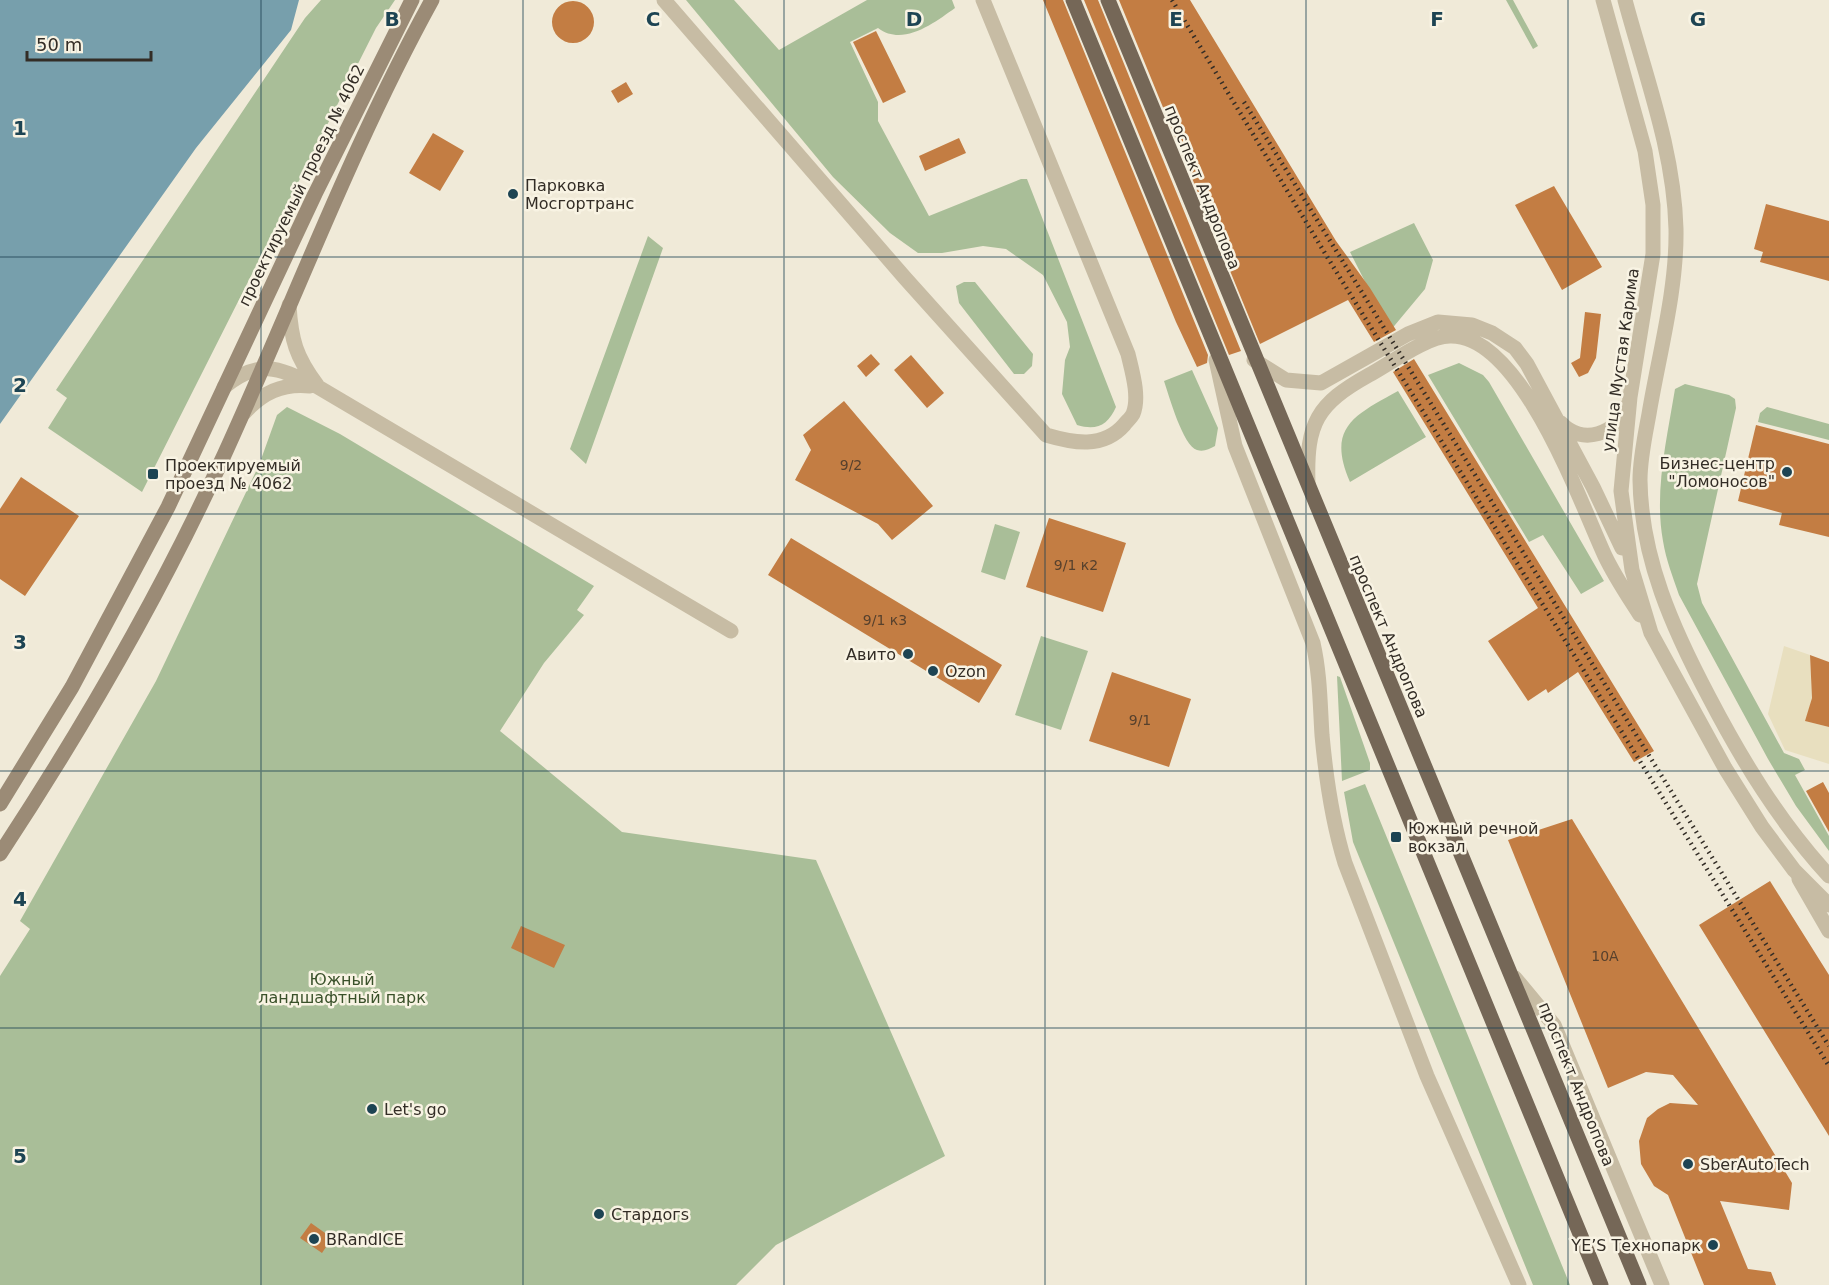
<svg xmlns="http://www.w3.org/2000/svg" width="1829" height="1285" viewBox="0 0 1829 1285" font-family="'DejaVu Sans',sans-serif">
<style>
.green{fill:#a9be98}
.plaza{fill:#e8dfbf}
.water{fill:#779fac}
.building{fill:#c37d43}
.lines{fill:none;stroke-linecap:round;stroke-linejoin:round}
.minor{stroke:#c7bca4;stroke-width:15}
.tertiary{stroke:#c7bca4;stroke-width:15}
.secondary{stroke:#9b8b76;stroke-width:15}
.primary{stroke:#756757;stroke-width:15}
.rail{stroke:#332d26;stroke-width:4.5;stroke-dasharray:1.5 4.5;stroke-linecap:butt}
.grid{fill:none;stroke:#1d4453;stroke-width:1.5;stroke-opacity:0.55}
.poi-dot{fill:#1d4453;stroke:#f8f3e3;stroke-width:2}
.labels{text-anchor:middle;stroke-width:5;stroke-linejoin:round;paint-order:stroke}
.number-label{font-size:14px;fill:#57412d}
.street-label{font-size:16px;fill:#332d26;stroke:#f8f3e3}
.poi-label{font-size:16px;fill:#332d26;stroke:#f8f3e3;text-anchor:start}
.park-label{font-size:16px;fill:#3a512a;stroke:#f8f3e3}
.grid-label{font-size:20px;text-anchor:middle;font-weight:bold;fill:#1d4453;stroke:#f8f3e3;stroke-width:5;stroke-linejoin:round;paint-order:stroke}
</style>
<rect width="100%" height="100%" fill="#f0ead8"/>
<path class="green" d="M321,0H395L376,28L142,492L48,428L67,398L56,390L305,18Z
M686,0H734L779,50L867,0H952L955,8C934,23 903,47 878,28L850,42L878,102V121L929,216L1021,179H1027L1116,407C1108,425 1097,431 1077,425L1062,394L1065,360L1070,347L1067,322L1043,275L1006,249L983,246L942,253H918L890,233L833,177Z
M1506,0H1513L1538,46L1533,49Z
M1414,223L1433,260L1425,289L1390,331L1350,252Z
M648,236L663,248L586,464L570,449Z
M964,282H975L1033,354L1032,366L1024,374H1014L959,303L956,286Z
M1459,363L1483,375L1489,382L1604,581L1581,594L1543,535L1529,542L1428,375Z
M1192,370L1218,428L1215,446C1209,449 1204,452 1197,450C1183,446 1169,396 1164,381Z
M1685,384L1729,395L1735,399L1736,408L1697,584L1702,603L1784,753L1799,759L1805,770L1795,775L1829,836V851L1796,806L1768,759L1679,595C1673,577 1666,560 1663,541C1654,492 1667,438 1675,389Z
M1398,391L1426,437L1350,482C1326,427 1355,415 1398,391Z
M287,407L340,434L594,586L577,610L584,615L544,663L500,731L622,832L816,860L945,1156L776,1245L736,1285H0V976L30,929L20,921L156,681L259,465L277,415Z
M1767,407L1829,424V440L1758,422L1760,413Z
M995,524L1020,532L1005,580L981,572Z
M1041,636L1088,651L1061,730L1015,715Z
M1337,676L1340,677L1370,763V770L1342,781Z
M1365,784L1570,1285H1533L1353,842L1344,792Z"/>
<path class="plaza" d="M1784,646L1810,655L1812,698L1806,721L1829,727V764L1785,750L1768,714Z"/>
<path class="water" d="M0,0H299L291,30L196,148L0,424Z"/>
<path class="building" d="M1043,0H1063L1208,355L1207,363L1197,367L1176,322Z
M1084,0H1098L1241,351L1229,355Z
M1119,0H1190L1336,241L1370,288L1396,330L1374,342L1348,300L1260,344Z
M552 22a21 21 0 1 1 42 0a21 21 0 1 1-42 0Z
M876,31L906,92L883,103L853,42Z
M626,82L633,94L618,103L611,91Z
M433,133L464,151L440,191L409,173Z
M959,138L966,153L925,171L919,156Z
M1554,186L1602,267L1562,290L1515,205Z
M1766,204L1829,221V281L1760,262L1763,252L1754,249Z
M1585,312L1601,314L1596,358L1588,373L1579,377L1571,363L1580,358Z
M871,354L880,364L866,377L857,366Z
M911,355L944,393L927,408L894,370Z
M1414,359L1654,751L1634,762L1578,672L1548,693L1546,689L1528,701L1488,641L1538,608L1393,372Z
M844,401L933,506L892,540L878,524L795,480L811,450L803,435Z
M1756,425L1829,444V537L1779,525L1782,513L1738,501Z
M21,477L79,516L25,596L0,579V509Z
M1049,518L1126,543L1103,612L1026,587Z
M791,538L1002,665L979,703L768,575Z
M1810,655L1829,662V727L1805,721L1812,698Z
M1112,672L1191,699L1169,767L1089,741Z
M1823,782L1829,793V832L1806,791Z
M1572,819L1792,1183L1789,1210L1720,1201L1748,1269L1771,1272L1776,1285H1704L1668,1195L1654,1186L1641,1164L1639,1141L1647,1118L1658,1109L1670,1103L1698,1105L1673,1075L1646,1072L1608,1088L1508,840Z
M1770,881L1829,975V1136L1699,925Z
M521,926L565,945L554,968L511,948Z
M311,1223L332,1238L322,1253L300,1238Z"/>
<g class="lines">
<path class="minor" d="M664,0L905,278L1046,435C1073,443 1103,449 1124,425C1126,422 1131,418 1133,414C1140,397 1132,371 1128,354L983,0
M1799,879L1829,931
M1515,978L1554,1025L1662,1285"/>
<path class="tertiary" d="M1603,0L1645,151L1653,205V254L1630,397L1621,491L1632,570L1651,633L1725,768L1762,827L1794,870L1829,905
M1625,0C1645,75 1674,150 1676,229C1677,290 1659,354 1649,414C1645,436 1640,458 1640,480C1641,558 1673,629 1709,697C1743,762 1779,821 1829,876
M289,305C291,340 296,357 317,385
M1216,360L1235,446L1313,643C1320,674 1320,703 1322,735C1326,779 1332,821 1345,863L1427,1076L1519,1285
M1254,360L1286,380L1321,383L1408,334L1438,322L1472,325L1492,333L1515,348L1527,364L1593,487L1622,548
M224,387C261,357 280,369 318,387L731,631
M244,413C262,393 282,383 310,386
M1561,423C1581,446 1618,434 1627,406
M1308,483C1306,423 1317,404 1369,375C1391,363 1427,336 1450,336C1521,334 1580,502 1605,556C1615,577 1628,596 1640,615"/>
<path class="secondary" d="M0,804L72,687L168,507L315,194L412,0
M0,854C82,729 157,601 220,464C291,310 350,149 432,0"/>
<path class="primary" d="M1073,0L1601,1285
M1108,0C1282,430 1465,856 1639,1285"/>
<path class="rail" d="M1172,0L1326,255L1829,1066
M1244,102L1829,1046"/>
</g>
<path class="grid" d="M261,0V1285M523,0V1285M784,0V1285M1045,0V1285M1306,0V1285M1568,0V1285M0,257H1829M0,514H1829M0,771H1829M0,1028H1829"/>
<g class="poi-dot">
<circle cx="513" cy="194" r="6"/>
<circle cx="1787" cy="472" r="6"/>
<rect x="147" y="468" width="12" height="12" rx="3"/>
<circle cx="908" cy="654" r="6"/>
<circle cx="933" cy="671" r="6"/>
<rect x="1390" y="831" width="12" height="12" rx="3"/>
<circle cx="372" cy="1109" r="6"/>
<circle cx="1688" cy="1164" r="6"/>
<circle cx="599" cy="1214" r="6"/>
<circle cx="314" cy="1239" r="6"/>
<circle cx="1713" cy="1245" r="6"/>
</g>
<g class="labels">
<g class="number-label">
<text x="851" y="470">9/2</text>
<text x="1076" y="570">9/1 к2</text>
<text x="885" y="625">9/1 к3</text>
<text x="1140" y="725">9/1</text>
<text x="1605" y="961">10А</text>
</g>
<g class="street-label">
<text transform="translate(301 185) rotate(-64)" y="6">проектируемый проезд № 4062</text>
<text transform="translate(1203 187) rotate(68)" y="6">проспект Андропова</text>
<text transform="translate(1620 360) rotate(-82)" y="6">улица Мустая Карима</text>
<text transform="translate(1389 636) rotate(67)" y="6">проспект Андропова</text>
<text transform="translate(1577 1084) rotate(68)" y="6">проспект Андропова</text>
</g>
<g class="poi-label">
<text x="525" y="191">Парковка<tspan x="525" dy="18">Мосгортранс</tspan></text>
<text x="1775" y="469" text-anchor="end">Бизнес-центр<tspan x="1775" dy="18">"Ломоносов"</tspan></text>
<text x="165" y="471">Проектируемый<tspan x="165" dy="18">проезд № 4062</tspan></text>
<text x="896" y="660" text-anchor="end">Авито</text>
<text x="945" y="677">Ozon</text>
<text x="1408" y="834">Южный речной<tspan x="1408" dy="18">вокзал</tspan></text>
<text x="384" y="1115">Let's go</text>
<text x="1700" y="1170">SberAutoTech</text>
<text x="611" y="1220">Стардогs</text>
<text x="326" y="1245">BRandICE</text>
<text x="1701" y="1251" text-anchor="end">YE’S Технопарк</text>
</g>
<g class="park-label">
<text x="342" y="985">Южный<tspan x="342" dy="18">ландшафтный парк</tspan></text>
</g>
</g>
<g class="grid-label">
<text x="392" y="26">B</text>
<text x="653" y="26">C</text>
<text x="914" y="26">D</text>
<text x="1176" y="26">E</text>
<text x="1437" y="26">F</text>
<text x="1698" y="26">G</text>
<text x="20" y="135">1</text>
<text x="20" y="392">2</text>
<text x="20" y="649">3</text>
<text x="20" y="906">4</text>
<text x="20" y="1163">5</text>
</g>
<path d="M27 51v9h124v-9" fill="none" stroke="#332d26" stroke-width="3"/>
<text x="36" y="51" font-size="18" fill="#332d26" stroke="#f8f3e3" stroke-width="4.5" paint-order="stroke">50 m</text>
</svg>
